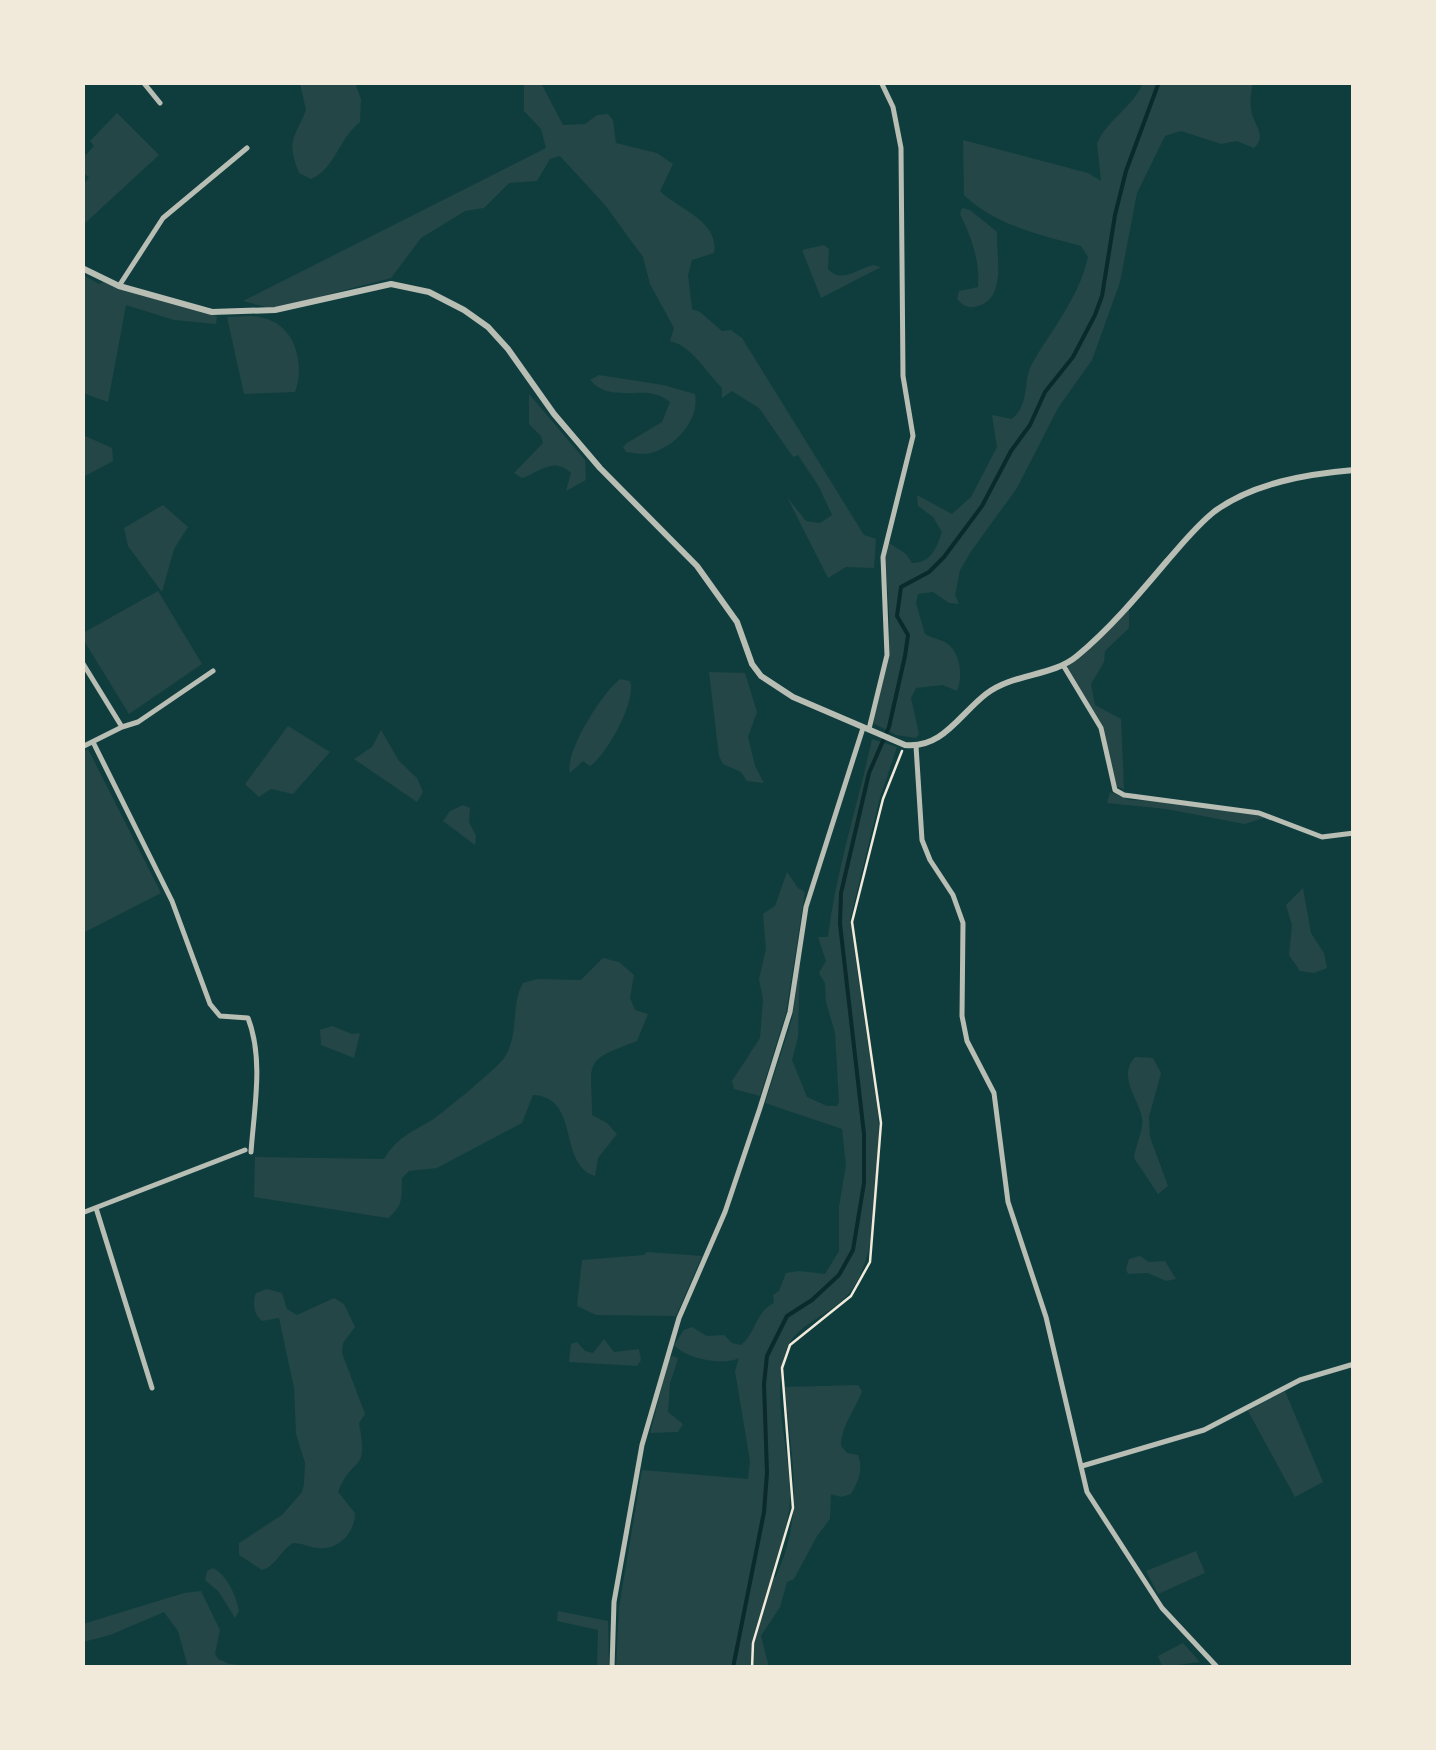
<svg xmlns="http://www.w3.org/2000/svg" width="1436" height="1750" viewBox="0 0 1436 1750" font-family="'Space Grotesk',sans-serif">
<style>
.green{fill:#244646}
.lines{fill:none;stroke-linecap:round;stroke-linejoin:round}
.stream{stroke:#0a2a2b;stroke-width:4}
.path{stroke:#f1e9da;stroke-width:2.5}
.minor{stroke:#b8beb3;stroke-width:5}
.tertiary{stroke:#b8beb3;stroke-width:6}
</style>
<rect width="100%" height="100%" fill="#0f3d3e"/>
<path class="green" d="M300,83H355L361,99L360,122C339,138 335,169 311,179L299,173C286,140 294,140 306,110Z
M524,83H541L563,125L585,124L597,115L608,114L613,120L616,143L657,153L673,164L660,191C680,210 719,221 714,253L692,260L688,275L692,309L700,312L722,331L731,330L742,338L864,535L876,539L874,568L846,567L828,578L787,497L806,521L820,523L832,515L819,487L798,455L793,457L759,408L732,391L722,398V388C706,372 692,346 670,341L674,328L650,284L643,257L605,205L560,156L550,159L537,181L509,183L484,208L465,211L421,238L391,278L273,309L243,301L546,148L541,129L524,111Z
M1143,83H1253C1251,91 1250,100 1251,109C1253,126 1268,134 1254,148L1237,141L1221,144L1181,131L1165,136L1137,193L1120,282L1092,360L1058,408L1017,488L972,550L960,570L955,595L959,604L949,603L933,592L918,594L916,603L925,634C930,637 935,638 940,640C960,646 964,675 957,691L943,685L916,688L911,698L919,734L916,738L896,735L873,723C878,694 888,667 889,637C891,605 884,574 886,541L906,554L912,563C931,563 936,549 942,532L933,517L918,506L917,495L952,514L971,497L997,447L992,415L1012,419C1031,403 1022,380 1033,362C1053,328 1079,297 1088,257L1081,246C1040,235 995,225 964,195L963,140L1088,173L1101,181L1097,143C1108,119 1133,107 1143,83Z
M117,113L159,155L83,225V186L89,177L83,173V152L86,155L94,146L90,141Z
M962,208L970,210L997,232C996,256 1007,298 978,306C969,309 963,306 957,299L959,291L978,287C980,261 972,238 960,214Z
M824,245L829,249L828,269C842,284 857,269 873,265L881,267L821,298L802,250Z
M83,275L99,284L103,282L217,316L216,324L174,320L126,305L108,402L83,393Z
M227,317C237,317 249,315 259,317C294,322 306,362 295,392L244,394Z
M599,375L663,385L695,394C700,420 675,447 651,453C643,455 634,453 626,452L623,447L627,443L662,422L670,402C647,381 612,406 590,380Z
M529,394L585,460L586,480L566,491L571,473C553,456 540,472 522,478L514,473L543,443L541,436L529,424Z
M83,435L112,448L113,461L83,477Z
M163,505L188,527L174,549L162,592L128,546L124,528Z
M158,591L202,664L129,714L83,639V633Z
M1129,607V628L1105,651L1104,662L1091,684L1095,705L1121,719L1124,789L1115,786L1101,726L1066,668L1099,640Z
M709,672L745,673L757,712L748,737L755,766L764,783L747,781L741,772L723,764L719,756Z
M620,679L630,681C637,700 607,755 590,766L583,761L570,773C564,753 602,693 620,679Z
M288,726L330,752L293,794L271,789L259,797L245,784Z
M381,730L399,761L417,778L423,792L417,802L354,759L372,747Z
M872,739L897,747L879,801L850,920L878,1113C881,1160 880,1254 850,1292C832,1316 793,1323 785,1354C771,1403 791,1450 790,1499C789,1524 779,1549 772,1573L775,1578C807,1511 790,1457 785,1387L858,1385L862,1391C855,1411 842,1423 841,1446L847,1453L858,1455C864,1469 858,1482 851,1494L841,1497L831,1494L830,1519L817,1536L794,1579L787,1582L780,1607L761,1636L769,1667L616,1668L619,1607L642,1470L748,1479L750,1461L735,1371L739,1358C724,1366 686,1359 674,1345L684,1330L692,1327L707,1336L724,1335L732,1343L741,1345C756,1333 755,1312 774,1303L773,1295L779,1291L786,1273L799,1271L825,1274L839,1251V1207L846,1165L842,1129L765,1103L792,1019L800,962L798,1037L792,1060L807,1097L827,1106H837L839,1102L835,1033L826,1002L825,983L819,973L826,961L818,937H828C836,870 858,805 872,739Z
M88,749L161,893L83,933L82,752Z
M1110,792L1130,800L1160,801L1267,817L1245,824L1166,809L1107,803Z
M463,805L470,808L469,822L476,836L475,845L443,821L450,811Z
M787,872L798,888L805,892L786,1013L760,1096L734,1089L732,1081L760,1038L763,1000L759,979L766,949L763,914L775,906Z
M1303,888L1311,933L1324,953L1327,968L1314,973L1300,971L1289,955L1292,925L1286,905Z
M603,958L619,962L634,975L630,998L635,1010L648,1014L637,1041C581,1062 592,1060 592,1115L607,1123L617,1134L598,1158L595,1176C557,1164 581,1097 533,1095L522,1123L437,1168L409,1171L402,1178C401,1198 404,1205 388,1218L254,1197L255,1157L384,1159C396,1138 412,1132 432,1120C445,1111 495,1070 504,1058C520,1034 510,1006 523,983L537,979L581,980Z
M332,1026L352,1034L360,1033L354,1058L321,1045L320,1030Z
M1135,1057L1153,1058L1161,1073L1149,1117L1150,1137L1168,1186L1158,1194L1134,1158C1135,1146 1144,1130 1142,1118C1139,1099 1117,1077 1135,1057Z
M647,1252L702,1256L676,1316L596,1315L577,1306L582,1260L644,1255Z
M1140,1256L1149,1262L1165,1261L1176,1279L1166,1281L1148,1273L1128,1274L1126,1269L1129,1259Z
M267,1289L282,1293L287,1309L297,1315L334,1298L344,1304L355,1327L343,1343L342,1353L365,1414L359,1423C369,1476 353,1453 338,1492L355,1513C355,1533 338,1551 317,1548C308,1547 303,1543 293,1543C281,1550 275,1567 262,1570L239,1555V1543L282,1515L302,1492L304,1484L305,1463L296,1434L294,1388L279,1318L262,1321C254,1314 252,1303 256,1293Z
M604,1339L614,1352L639,1349L641,1360L637,1366L569,1362L571,1344L577,1342L585,1351L593,1353Z
M674,1356L678,1359L670,1383L668,1412L683,1424L678,1432L650,1433L669,1358Z
M1285,1391L1323,1482L1295,1497L1248,1411Z
M1196,1551L1205,1573L1158,1594L1146,1571Z
M213,1568C227,1575 236,1595 239,1611L235,1618L219,1592L205,1580L207,1571Z
M201,1591L220,1630L215,1654L218,1659L229,1664L265,1667H188L178,1631L164,1612L110,1635L83,1642V1624L184,1593Z
M558,1611L608,1621L609,1667H597L598,1630L557,1621Z
M1183,1643L1200,1662L1162,1667L1158,1656Z"/>
<g class="lines">
<path class="stream" d="M733,1668L764,1512L767,1473L764,1384L767,1356L787,1316L812,1300L839,1275L853,1250L864,1183V1134L840,924L841,893L869,773L889,727L905,656L908,635L897,616L901,587L929,572L944,557L982,506L1011,451L1030,425L1045,392L1073,357L1095,315L1102,296L1115,215L1126,171L1159,82"/>
<path class="path" d="M752,1668L753,1643L793,1508L782,1368L790,1345L851,1296L870,1262L881,1123L852,922L883,799L902,751"/>
<path class="minor" d="M143,82L160,103
M119,286L163,218L247,148
M82,662L122,727L82,747
M1063,665L1101,728L1115,790L1124,795L1259,813L1322,837L1354,833
M122,727L138,722L213,671
M869,729L887,655L883,557L913,436L903,376L901,148L893,107L881,82
M93,742L172,901L210,1004L220,1016L248,1018C264,1059 254,1109 251,1152
M916,746L922,840L930,860L953,895L963,923L962,1016L967,1041L994,1093L1008,1202L1046,1317L1087,1492L1162,1608L1218,1668
M96,1208L152,1388
M82,1213L245,1150
M1082,1466L1204,1430L1300,1380L1354,1364
M612,1668L614,1602L642,1445L679,1318L725,1212L760,1108L790,1012L806,907L863,728"/>
<path class="tertiary" d="M82,268L119,286L212,312L275,310L391,284L429,292L464,310L488,327L508,349L554,414L600,468L697,566L737,622L752,664L761,676L793,697L905,745C942,749 959,715 986,694C1013,673 1052,677 1077,656C1110,629 1140,593 1167,561C1182,544 1197,525 1215,511C1253,483 1307,474 1354,470"/>
</g>
<rect width="1436" height="1750" fill="none" stroke="#f1e9da" stroke-width="170"/>
</svg>
